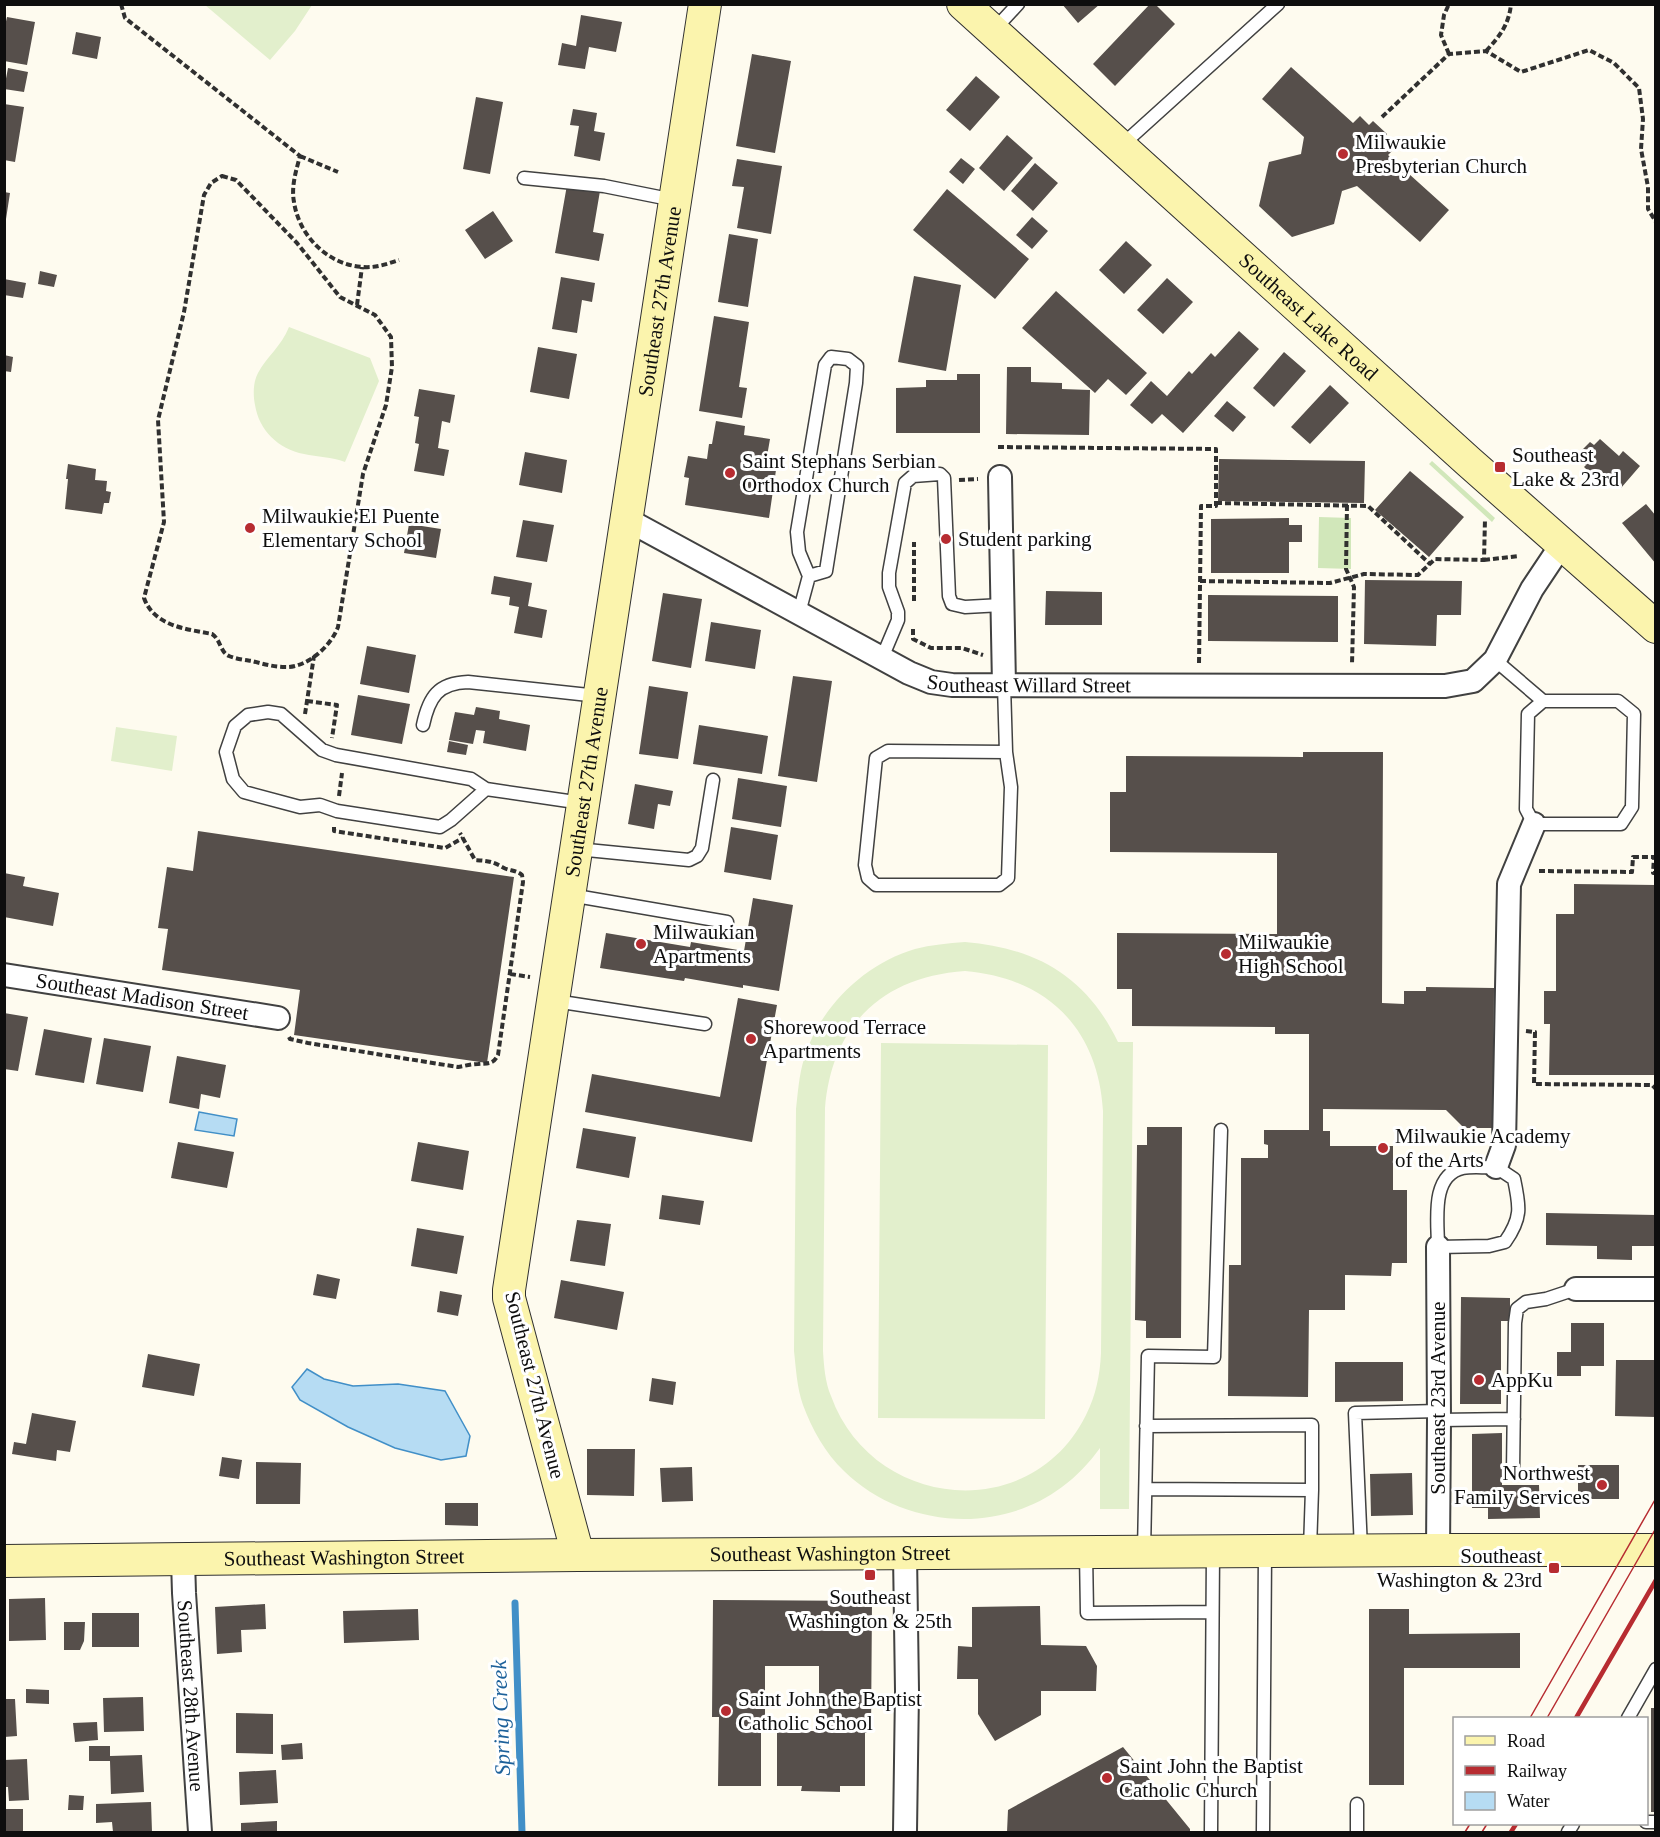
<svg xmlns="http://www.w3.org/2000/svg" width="1660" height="1837" viewBox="0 0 1660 1837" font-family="'Times New Roman',serif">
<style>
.green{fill:#d1e7ba}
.pitch{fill:#e2efcc;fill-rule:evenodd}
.water{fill:#b6dcf3;stroke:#418fc7;stroke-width:1.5}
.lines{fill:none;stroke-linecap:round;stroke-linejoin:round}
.stream{stroke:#418fc7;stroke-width:7}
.building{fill:#564f4b}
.lane-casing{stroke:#414141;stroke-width:15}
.street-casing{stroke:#414141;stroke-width:26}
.secondary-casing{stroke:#303030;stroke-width:34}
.path{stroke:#303030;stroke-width:4;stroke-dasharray:6 3;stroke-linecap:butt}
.lane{stroke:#fff;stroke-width:12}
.street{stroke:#fff;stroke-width:22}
.secondary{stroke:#fbf4ad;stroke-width:32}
.tram{stroke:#b72c31;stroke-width:1.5}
.rail{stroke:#b72c31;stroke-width:4.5}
.poi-dot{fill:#b72c31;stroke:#fff;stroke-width:2}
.labels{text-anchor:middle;stroke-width:6;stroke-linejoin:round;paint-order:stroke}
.poi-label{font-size:21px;fill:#0e0e0e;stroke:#fff;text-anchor:start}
.street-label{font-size:21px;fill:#0e0e0e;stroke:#fff}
.water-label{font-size:22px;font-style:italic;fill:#1d619a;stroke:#fff}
</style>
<rect width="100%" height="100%" fill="#fefbef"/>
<path class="green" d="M1432,461L1495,518L1492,522L1429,464Z
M1319,517L1351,518V569L1318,568Z"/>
<path class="pitch" d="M205,5H312L295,31L270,60Z
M289,327L370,358L379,381L345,462C332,457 317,457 304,454C278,449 259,430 255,405C253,395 253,382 258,373C267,356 281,347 289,327Z
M116,727L177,736L172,771L111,761Z
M965,942C1036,948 1086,976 1118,1042H1133L1129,1509H1100V1448C1089,1463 1077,1476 1062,1487C997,1536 901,1527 844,1471C825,1453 812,1429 803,1405C797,1388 796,1369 794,1351L796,1109C798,1092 799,1075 804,1059C819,1008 864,964 915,949C931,945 948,943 965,942ZM965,971C1047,978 1098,1028 1103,1111L1101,1353C1100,1375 1096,1395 1086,1415C1031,1526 872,1510 831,1396C825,1382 824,1366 823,1351L825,1108C832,1025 882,977 965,971Z
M881,1043L1048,1045L1045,1419L878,1418Z"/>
<path class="water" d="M199,1112L237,1119L234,1136L195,1130Z
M307,1369L324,1379L353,1386L398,1384L445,1391L470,1436L466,1456L441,1460L395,1448L348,1427L300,1400L292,1387Z"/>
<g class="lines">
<path class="stream" d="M515,1603L522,1832"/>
</g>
<path class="building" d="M1062,4H1100L1078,23Z
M1150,4H1155L1175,24L1115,86L1093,64Z
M581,15L622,22L616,52L589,47L585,69L558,65L562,43L576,46Z
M7,17L35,22L27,65L4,61V30Z
M76,32L101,37L97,59L72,54Z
M752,54L791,61L775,153L736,146Z
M1291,67L1353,123L1360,116L1369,125L1373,121L1387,134L1384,138L1395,148L1388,155L1449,210L1420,242L1357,186L1342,191L1334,224L1292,237L1259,206L1269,162L1301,154L1304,137L1262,99Z
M8,68L28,72L24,92L4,89Z
M976,76L1000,97L970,131L946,110Z
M476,97L503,102L490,174L463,169Z
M4,104L24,107L15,162L4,160Z
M573,109L597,113L594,131L605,133L600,161L574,156L579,126L570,125Z
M1007,135L1033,158L1004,191L979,168Z
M961,158L975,169L963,184L949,172Z
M737,159L782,166L771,234L737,228L744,187L732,186Z
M1035,163L1058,183L1033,211L1011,191Z
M567,185L600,191L593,232L604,234L599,261L555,253Z
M947,189L1029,259L995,299L913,230Z
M4,192L10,193L6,219H4Z
M493,211L513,241L485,259L465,230Z
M1032,217L1048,231L1032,249L1016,235Z
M729,234L758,239L748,307L718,302Z
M1126,241L1152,265L1124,294L1099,270Z
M40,271L57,275L54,287L38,284Z
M914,276L961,285L946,371L898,362Z
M561,277L595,283L592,302L582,300L577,333L552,329Z
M1167,278L1193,302L1163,334L1137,310Z
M4,279L26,283L23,298L4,295Z
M1056,291L1147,373L1126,395L1108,379L1095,393L1022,328Z
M714,316L749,322L739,387L747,388L742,418L699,411Z
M1239,331L1259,349L1183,433L1162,414L1152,424L1130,405L1151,381L1167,396L1189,371L1192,374L1211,353L1215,357Z
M538,347L577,354L569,399L530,392Z
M1284,352L1306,371L1274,407L1253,388Z
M4,355L13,357L11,372L4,371Z
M1007,367H1031V382L1062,383V389L1090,390L1089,435L1006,434Z
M957,374H980V433H896V388L926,387V380H957Z
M1330,385L1349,403L1310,444L1291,427Z
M419,389L455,395L450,423L442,421L438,448L449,450L444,476L414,471L419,444L415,443L419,417L414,416Z
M1227,401L1246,417L1233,432L1214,416Z
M716,421L745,426L744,435L770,439L765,468L776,470L769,518L685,505L689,478L684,477L688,456L707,459L709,444H712Z
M1600,439L1619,456L1623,451L1640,466L1621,488L1612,478L1604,486L1584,467L1586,465L1580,460L1582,458L1578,454L1590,442L1594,445Z
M525,452L567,460L562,493L519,485Z
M1219,459L1365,461L1364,503L1218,501Z
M68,464L96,469L95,480L107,481L106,491L111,492L109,503H104L102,514L65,509L68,479H66Z
M1410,471L1464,517L1429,557L1375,510Z
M1646,504L1656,516V564L1622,523Z
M1289,518V525H1302V542H1289V573H1211V519Z
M523,520L554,525L547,562L516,557Z
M409,524L441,529L436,558L404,553Z
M494,576L532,583L528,606L547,610L542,638L514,633L519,607L509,605L510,597L491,594Z
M1365,580L1462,581L1461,615H1437L1436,646L1364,644Z
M1046,591L1102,592V625H1045Z
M663,593L702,599L691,668L652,661Z
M1208,595L1338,596V642L1208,641Z
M711,622L761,630L755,669L705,661Z
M367,646L416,655L409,693L360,684Z
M793,676L832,681L817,782L778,776Z
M649,686L688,692L678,759L639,754Z
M358,695L410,704L402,744L351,735Z
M476,707L500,711L499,719L530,725L526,751L483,743L485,731L476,730L473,744L449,740L455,712L474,715Z
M699,725L768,736L762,774L693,764Z
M449,741L468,745L466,755L447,752Z
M1303,752H1383L1382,1003L1404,1004V991H1426V987L1494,988L1493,1128H1464L1446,1110L1323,1109V1131H1330V1146H1393V1190H1407V1263H1392L1391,1276L1345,1275V1310H1309L1308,1397L1228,1396L1229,1265H1241V1158H1268V1145L1264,1144V1130H1309V1034H1275V1027L1132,1026V989H1117V933L1277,934V853L1110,852V792H1126V756L1303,757Z
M738,778L787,786L781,827L732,819Z
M635,784L673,791L670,806L658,804L654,829L628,824Z
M731,827L778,835L771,880L724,872Z
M198,831L514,877L487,1063L294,1035L300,990L162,970L168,929L158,928L167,867L193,871Z
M4,873L25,877L23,886L59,893L53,926L4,917Z
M1574,884L1656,885V1075H1549L1550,1024H1544V991H1556V914H1574Z
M753,898L793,905L779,991L743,985V988L685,978L684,981L600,968L606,933L690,947L691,942L744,951Z
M738,998L777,1005L752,1142L585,1112L592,1074L720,1097Z
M4,1013L28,1017L18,1071L4,1069Z
M44,1029L92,1038L84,1083L35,1075Z
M104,1038L151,1046L143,1092L96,1084Z
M177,1056L226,1065L220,1098L201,1094L199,1109L169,1103Z
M1147,1127H1182L1181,1338H1146V1321L1135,1320L1137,1145H1147Z
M583,1128L636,1137L629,1178L576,1168Z
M178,1142L234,1152L227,1188L171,1178Z
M418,1142L469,1151L463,1190L411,1181Z
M662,1195L704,1201L700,1225L659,1219Z
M1546,1213L1656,1215V1246H1632V1260L1597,1259V1246L1546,1245Z
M577,1220L611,1224L605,1266L570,1261Z
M417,1228L464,1236L457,1274L411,1266Z
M317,1274L340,1279L336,1299L313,1295Z
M561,1280L624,1292L617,1330L554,1318Z
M440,1291L462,1295L458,1316L437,1312Z
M1461,1297L1510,1298V1321H1501V1404H1460Z
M1571,1323H1604V1366H1581V1376H1557V1352H1571Z
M148,1354L200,1364L194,1396L142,1387Z
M1616,1360H1656V1417L1615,1416Z
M1335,1362H1403V1401L1335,1402Z
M652,1378L676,1382L673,1405L649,1401Z
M32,1413L76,1421L70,1452L57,1450L56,1461L12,1454L14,1442L26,1444Z
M1502,1433V1485H1539L1540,1518L1488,1519V1508H1472V1434Z
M587,1449H635L634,1496L587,1495Z
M222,1457L242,1460L239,1479L219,1476Z
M256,1462L301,1463L300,1504H256Z
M1578,1465H1619V1499H1578Z
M692,1467L693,1501L662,1502L660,1468Z
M1412,1473L1413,1515L1371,1516L1370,1474Z
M445,1503H478V1526L445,1525Z
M45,1598L46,1640L9,1641V1599Z
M713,1600L872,1601L871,1733H865V1786H840V1792L801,1791L802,1786H777V1731H819V1666H765V1717H761V1786H718L719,1717H712Z
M265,1604L266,1629L241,1630L242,1652L217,1654L215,1607Z
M1040,1606L1041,1645L1086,1646L1097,1666L1096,1691H1041V1715L995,1741L978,1714V1679H957L958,1646L972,1647V1607Z
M418,1609L419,1640L344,1643L343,1611Z
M1369,1609H1409V1634L1520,1633V1668H1404V1785H1369Z
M92,1613H139V1647H92Z
M64,1622H85L84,1641L80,1650H64Z
M26,1689L49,1690V1704L26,1703Z
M143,1697L144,1731L104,1732L103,1698Z
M4,1699H15L17,1736L4,1737Z
M1651,1708H1656V1812H1651Z
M236,1713L273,1714V1754L236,1753Z
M97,1722L98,1740L75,1742L73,1723Z
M302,1743L303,1759L282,1760L281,1745Z
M89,1746H110V1756L142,1755L144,1792L111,1794L110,1761H89Z
M1123,1747L1190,1829V1832H1007L1008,1810Z
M27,1759L29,1800L9,1801L8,1787H4V1760Z
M276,1770L278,1803L240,1805L239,1772Z
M69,1795L84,1796L83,1810H68Z
M151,1802L152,1832H113L112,1822L96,1823V1804Z
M4,1809H23V1832H4Z
M277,1821V1832H241V1823Z"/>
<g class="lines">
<g class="lane-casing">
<path id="lane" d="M993,31L1018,4
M1121,146L1278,4
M524,178L604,186L674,200
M799,613L809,576L799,552L797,532L825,365L831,357L848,359L857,366L856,383L826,571L809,576
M882,658L898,620V612L889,587V573L905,483L913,476L940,474L944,478L949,596L952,604L965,607L1002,605
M1495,660L1543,701H1618L1634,714L1632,807L1621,824H1534L1526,809L1528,714L1543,701
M1004,685L1006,752L1011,787L1008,878L999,885H876L868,878L865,865L876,758L888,751L1006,752
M423,725C429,697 438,683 468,682L598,696
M486,789L451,820L440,827L337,811L320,805L300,807L244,792L233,779L226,752L235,726L248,715L268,712L281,714L322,750L336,755L471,779L486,789L582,803
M577,849L689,860L697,856L702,848L713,780
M570,895L727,922
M555,1001L705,1024
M1496,1167L1514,1179C1520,1207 1522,1218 1505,1242L1489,1246L1438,1247C1438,1222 1430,1175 1463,1168C1473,1166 1486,1168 1496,1167Z
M1439,1420L1514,1419
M1146,1426L1312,1425V1490L1310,1549
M1513,1471L1515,1323L1517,1309L1526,1302L1546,1299L1576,1289
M1146,1489L1312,1490
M1361,1549L1355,1413L1439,1411
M1144,1551L1148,1356L1214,1357L1221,1130
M1086,1553L1087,1613L1212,1612
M1628,1718L1656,1669
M1646,1822H1656
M1211,1832L1213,1552
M1263,1832L1265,1553
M1357,1832V1804
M1568,1832L1573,1824"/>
</g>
<g class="street-casing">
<g id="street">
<path d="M1000,477L1004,685"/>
<path id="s1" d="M626,519L909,673L931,682L952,685L1445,686L1473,681L1495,660L1532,589L1562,544"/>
<path id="s2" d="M4,975L278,1018"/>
<path d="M1496,1167L1504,1145L1509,884L1534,824"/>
<path d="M1576,1289H1656"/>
<path d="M1438,1550L1439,1420L1438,1247"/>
<path d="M905,1554L907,1691L905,1832"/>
<path id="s3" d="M183,1560L184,1593L200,1832"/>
</g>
</g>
<g class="secondary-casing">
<g id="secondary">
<path id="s4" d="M963,4L1469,462L1656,627"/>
<path id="s5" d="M578,1555L509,1298V1290L705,4"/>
<path id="s6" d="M4,1561L578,1555L1438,1550H1656"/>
</g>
</g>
<path class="path" d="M121,4L125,18L300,156C296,171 291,187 294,202C299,236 328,265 363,267C376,268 387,264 399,260
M1486,51C1499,37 1509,25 1511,4
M1449,54L1441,35L1444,15L1449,4
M1382,117L1449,54L1486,51L1521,72L1589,50L1614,63L1639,88L1643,119L1641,149L1648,187V209L1656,222
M300,156L338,172
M222,176L236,180L297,243L340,297L375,315L391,337L392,367L386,405L363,474L338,627C331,646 307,668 285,667C274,667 263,664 252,661C245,660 236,659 229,656C220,652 221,640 212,634C186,629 154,626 144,598L164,522L158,420L184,312L204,195L211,183Z
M357,305L362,267
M998,447L1216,449V506H1201L1199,664
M959,480L978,479
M1216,503L1368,506L1430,564
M1347,505L1346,569L1354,587L1352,664
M1484,560L1519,556
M1200,581L1330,583L1364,574L1418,575L1435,559L1484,560L1485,519
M914,601V542
M913,629V639L931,648H962L983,655
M307,701L337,705L332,738
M305,714L314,656
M339,796L342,773
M334,827V831L445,848L463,838
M1539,871L1632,872L1633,857H1654L1653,873H1656
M510,974L530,977
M1526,1031L1535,1032L1534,1084L1652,1085L1656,1089
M289,1037L290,1039L308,1043L458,1067C464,1066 471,1064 478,1064C488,1063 493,1065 498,1055L523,882L522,875C516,870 510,871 504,868C492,861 488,861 475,860L460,833"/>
<use href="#lane" class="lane"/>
<use href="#street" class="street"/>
<use href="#secondary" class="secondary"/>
<path class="tram" d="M1530,1718L1656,1498
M1547,1718L1656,1528
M1465,1832L1470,1824
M1482,1832L1487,1824"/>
<path class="rail" d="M1576,1718L1656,1580
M1511,1832L1516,1824"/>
</g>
<g class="poi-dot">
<circle cx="1343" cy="154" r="6"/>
<rect x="1494" y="461" width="12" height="12" rx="3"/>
<circle cx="730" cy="473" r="6"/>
<circle cx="250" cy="528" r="6"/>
<circle cx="946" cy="539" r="6"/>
<circle cx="641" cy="944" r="6"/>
<circle cx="1226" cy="954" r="6"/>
<circle cx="751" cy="1039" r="6"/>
<circle cx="1383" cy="1148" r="6"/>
<circle cx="1479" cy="1380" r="6"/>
<circle cx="1602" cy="1485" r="6"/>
<rect x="1548" y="1562" width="12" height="12" rx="3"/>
<rect x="864" y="1569" width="12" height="12" rx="3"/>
<circle cx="726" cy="1711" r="6"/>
<circle cx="1107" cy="1778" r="6"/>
</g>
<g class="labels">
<g class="poi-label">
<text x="1355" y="149">Milwaukie<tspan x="1355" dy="24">Presbyterian Church</tspan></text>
<text x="1512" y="462">Southeast<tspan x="1512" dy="24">Lake &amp; 23rd</tspan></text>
<text x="742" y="468">Saint Stephans Serbian<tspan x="742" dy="24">Orthodox Church</tspan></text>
<text x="262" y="523">Milwaukie El Puente<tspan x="262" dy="24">Elementary School</tspan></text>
<text x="958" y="546">Student parking</text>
<text x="653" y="939">Milwaukian<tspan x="653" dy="24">Apartments</tspan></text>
<text x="1238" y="949">Milwaukie<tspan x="1238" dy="24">High School</tspan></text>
<text x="763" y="1034">Shorewood Terrace<tspan x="763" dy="24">Apartments</tspan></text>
<text x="1395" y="1143">Milwaukie Academy<tspan x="1395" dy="24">of the Arts</tspan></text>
<text x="1491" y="1387">AppKu</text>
<text x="1590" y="1480" text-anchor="end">Northwest<tspan x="1590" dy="24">Family Services</tspan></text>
<text x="1542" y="1563" text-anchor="end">Southeast<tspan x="1542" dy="24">Washington &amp; 23rd</tspan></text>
<text x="870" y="1604" text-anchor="middle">Southeast<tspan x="870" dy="24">Washington &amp; 25th</tspan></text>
<text x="738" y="1706">Saint John the Baptist<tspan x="738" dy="24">Catholic School</tspan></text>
<text x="1119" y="1773">Saint John the Baptist<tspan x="1119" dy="24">Catholic Church</tspan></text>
</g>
<g class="street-label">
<text dy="7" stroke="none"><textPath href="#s5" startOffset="1274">Southeast 27th Avenue</textPath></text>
<text dy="7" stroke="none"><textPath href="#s4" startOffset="466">Southeast Lake Road</textPath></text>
<text dy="7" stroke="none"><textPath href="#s1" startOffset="444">Southeast Willard Street</textPath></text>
<text dy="7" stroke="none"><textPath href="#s5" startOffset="788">Southeast 27th Avenue</textPath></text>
<text dy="7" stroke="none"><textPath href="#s2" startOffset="140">Southeast Madison Street</textPath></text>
<text transform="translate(535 1385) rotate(76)" y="7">Southeast 27th Avenue</text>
<text transform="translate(1438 1398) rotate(-90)" y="7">Southeast 23rd Avenue</text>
<text dy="7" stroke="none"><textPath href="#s6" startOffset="826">Southeast Washington Street</textPath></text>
<text dy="7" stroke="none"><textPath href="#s6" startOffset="340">Southeast Washington Street</textPath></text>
<text dy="7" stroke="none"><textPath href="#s3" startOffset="136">Southeast 28th Avenue</textPath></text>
</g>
<g class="water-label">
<text transform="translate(500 1718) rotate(-92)" y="8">Spring Creek</text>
</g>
</g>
<rect width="1660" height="1837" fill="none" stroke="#0e0e0e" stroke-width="12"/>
<rect x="1453" y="1717" width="195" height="108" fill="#ffffff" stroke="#9f9f9f" stroke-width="1.5"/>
<rect x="1465" y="1736" width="30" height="9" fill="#fbf4ad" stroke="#9f9f9f" stroke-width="1.5"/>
<text x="1507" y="1747" font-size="18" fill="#0e0e0e">Road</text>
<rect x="1465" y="1766" width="30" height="9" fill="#b72c31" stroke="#9f9f9f" stroke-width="1.5"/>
<text x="1507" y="1777" font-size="18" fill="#0e0e0e">Railway</text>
<rect x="1465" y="1792" width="30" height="18" fill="#b6dcf3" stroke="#9f9f9f" stroke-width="1.5"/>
<text x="1507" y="1807" font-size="18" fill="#0e0e0e">Water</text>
</svg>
